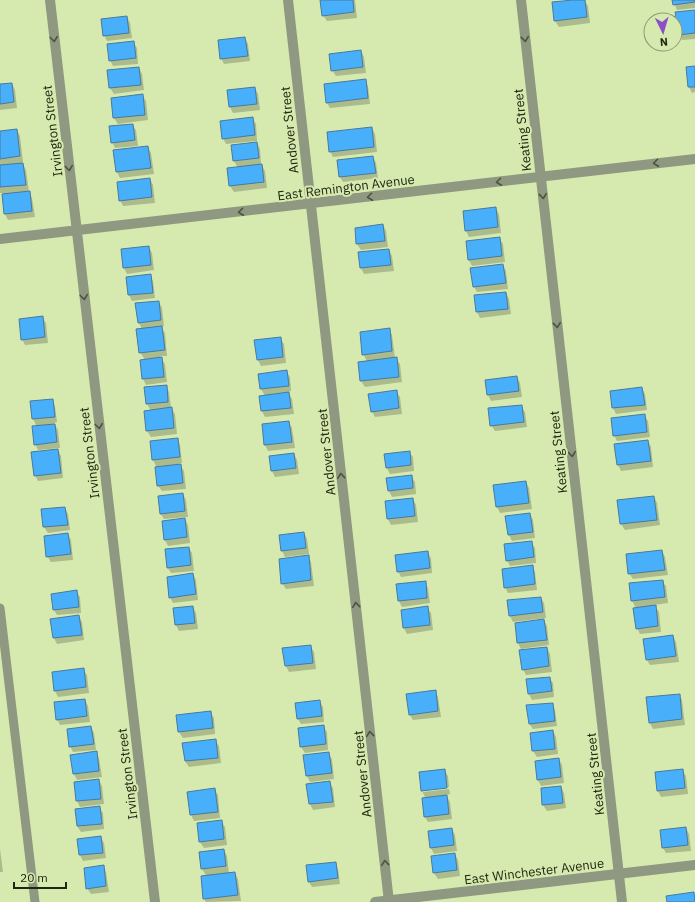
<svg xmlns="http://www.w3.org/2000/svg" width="695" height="902" viewBox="0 0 695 902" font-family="'IBM Plex Sans',sans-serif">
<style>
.shadow{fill:#0003}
.building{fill:#48b0fa;stroke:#48799f}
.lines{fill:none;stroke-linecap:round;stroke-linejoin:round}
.service{stroke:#8f9880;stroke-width:9}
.minor{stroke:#8f9880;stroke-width:10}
.oneway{stroke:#4c543d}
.labels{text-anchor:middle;stroke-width:4;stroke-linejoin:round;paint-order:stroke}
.street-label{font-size:13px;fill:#202710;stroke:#d6eab0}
</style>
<rect width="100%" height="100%" fill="#d6eab0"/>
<path class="shadow" d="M321,0H355L357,18L327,21L323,15Z
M584,0L588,6L590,23L559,27L555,21L553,3Z
M673,0H695V8L677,10Z
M695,11V39L682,40L679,29L675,26V20H673Z
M127,17L130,23L132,38L107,41L104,35Z
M245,38L248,44L250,61L224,64L221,58Z
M133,42L137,48L138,64L113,66L110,60Z
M361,51L364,57L366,73L336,76L332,70Z
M695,67V92L692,93L689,87L687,68Z
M139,68L142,74L144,90L114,94L110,88L108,71Z
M365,80L368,86L370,104L330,108L327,103Z
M12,84L15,90L17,108L0,110V85Z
M255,88L258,94L260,110L233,113L230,107L228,91Z
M142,95L146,101L148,120L118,124L114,118L112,99Z
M252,118L256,124L257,141L226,144L223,138Z
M132,125L136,130L138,146L115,148L112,142Z
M372,128L375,134L377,152L333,157L330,151Z
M17,130L20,136L23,162H22L26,170L29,192L32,198L35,217L8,220L5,214L3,193H0V132Z
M257,143L260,149L261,164L265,171L267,188L234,192L230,186L228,169L238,168L234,161L232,146Z
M148,147L151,153L154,174L120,178L117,172L114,151Z
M373,157L376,163L378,178L343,182L340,177Z
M150,179L153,185L155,203L123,206L120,200Z
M496,209L499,214L501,233L469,237L466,231Z
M383,225L386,231L388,247L361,250L357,244L356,229Z
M499,238L503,244L505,262L472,266L469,260L467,242Z
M149,247L152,253L154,270L127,274L124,268Z
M389,250L392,256L394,271L364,274L361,268L359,253Z
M503,265L506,271L508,289L477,292L474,287Z
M150,275L153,281L155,298L132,301L129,295L127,278Z
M506,293L509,299L511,314L480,318L477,312L475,296Z
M159,302L162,308L164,326L161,327L165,333L167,356H160L165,364L167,382L146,385L143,379L141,360H145L140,352L142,329L139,323Z
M42,317L46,323L48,343L25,345L22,339Z
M389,329L392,335L395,358L400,364L402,382L365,387L361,381L359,362L367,361L363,354Z
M280,338L284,344L286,363L261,366L258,360L255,341Z
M286,371L290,377L291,391L288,392L292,399L294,414L265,417L262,411L260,397L265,396L261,389Z
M517,377L520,383L522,397L491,401L488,395L486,380Z
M166,386L169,392L171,408L175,414L177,434L151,437L147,431L151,411L147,404Z
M642,388L645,394L647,410L616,414L613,408L611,392Z
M396,392L400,397L402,414L375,417L372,411Z
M52,400L55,406L57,422L54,423L58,430L60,448L38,450L35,444L37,427L33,419Z
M521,406L525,412L527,427L495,431L491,425Z
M644,415L648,421L650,437L617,441L614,435Z
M289,422L292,428L295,448L268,451L265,445L263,425Z
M177,439L180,445L182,463H179L184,471L186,489L162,491L158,486L157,468L153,460L151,442Z
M648,441L651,447L653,467L621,471L618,465Z
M58,450L61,456L63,478L38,481L35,475Z
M409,452L413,457L414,471L390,474L387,468Z
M294,454L297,460L299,474L275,477L272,471Z
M411,476L415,482L416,494L392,497L389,491Z
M526,482L529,488L532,509L500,513L497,507Z
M183,494L186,500L188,517L164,519L161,514Z
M654,497L657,503L660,525L625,530L621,524Z
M413,499L416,505L418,522L391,525L388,519Z
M65,508L68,514L70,530L48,533L44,527L43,510Z
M530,514L533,520L535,538L512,541L509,535L506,517Z
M185,519L188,525L190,543L168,546L165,540Z
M304,533L307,539L309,554L285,557L282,551L280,536Z
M68,534L71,540L73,560L51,562L47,556Z
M531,542L535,548L536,563L510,566L507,560Z
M189,548L192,553L194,571L171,573L168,568Z
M662,551L665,557L668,575L633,579L629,573Z
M427,552L431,558L432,573L401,577L398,571Z
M308,556L311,562L314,586L286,589L282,583Z
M532,566L535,572L537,590L508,593L505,587Z
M193,574L196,580L198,600L173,603L170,597Z
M662,581L666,586L668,603L654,605L659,612L661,632L640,634L637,628L636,608L632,601L630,584Z
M425,582L428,588L430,603L402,607L399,601Z
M76,592L80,597L81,613L57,615L54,610Z
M541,598L544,603L546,618L513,622L510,616Z
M193,607L196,613L198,629L179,631L176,625L174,609Z
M427,608L431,613L433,630L407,634L404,628Z
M79,616L82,622L84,640L57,644L54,638Z
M544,620L547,626L549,645L521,649L518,643Z
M673,636L676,642L679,662L650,665L647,660Z
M310,646L314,652L316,669L289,672L286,666L283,649Z
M547,648L550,654L552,672L526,675L523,669Z
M83,669L87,675L89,693L58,697L55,691Z
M549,678L553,683L554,697L532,700L529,694Z
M435,691L438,697L441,717L413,720L410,715Z
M679,695L682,700L685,725L653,729L650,723Z
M85,700L88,706L90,722L60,725L57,719Z
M319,701L323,707L324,722L301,724L298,719Z
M552,704L555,710L557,726L533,729L529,723Z
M210,712L214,718L215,734L183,738L179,732L178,716Z
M323,726L327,732L328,750L305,753L301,747L299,729Z
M91,727L94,733L96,750L73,752L70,746Z
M553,731L556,737L558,754L537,757L533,751L531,733Z
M215,740L219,746L221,763L189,767L185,761L183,744Z
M96,753L99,758L102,777L77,780L74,774L72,755Z
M329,754L332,759L334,779L310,782L307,776L304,756Z
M559,759L562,765L564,783L541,786L538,780Z
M444,770L448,776L449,787L423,790V792L449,789L450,794L446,795L450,802L452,819L428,822L425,817L426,799L422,791L420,773Z
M682,770L686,776L688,794L661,797L658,791L656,773Z
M99,780L102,786L104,804L80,807L77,801L75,783Z
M330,783L333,788L335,807L313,810L310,804L308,785Z
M561,787L564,793L566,808L547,811L543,805Z
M214,789L218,795L220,818L194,821L191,815Z
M99,807L103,813L104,829L81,832L77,826L76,810Z
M221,821L225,827L227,845L204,848L200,842Z
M686,828L689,834L691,851L666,853L663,848Z
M452,829L455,835L457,851L434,854L431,848Z
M101,837L104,843L106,858L83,861L80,855L78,840Z
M0,849L3,872H0Z
M224,850L227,856L229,874L235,873L238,879L241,901L206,902L204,899L207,877L202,869L200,853Z
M455,854L458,860L460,876L438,879L434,873L432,857Z
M335,863L338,869L340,884L312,887L309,882Z
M103,866L106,872L109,892L91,894L87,888Z"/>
<path class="building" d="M320,0H353L354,12L322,16Z
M573,0H585L587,17L554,21L552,2Z
M672,0H695V2L673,5Z
M695,10V33L678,35L677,23L675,24V20H672V17L676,16L675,12Z
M127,16L129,33L103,36L101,19Z
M245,37L248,56L220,59L218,40Z
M134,41L136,58L109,61L107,44Z
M361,50L363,67L331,71L329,54Z
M695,66V87H688L686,67Z
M139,67L141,85L109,88L107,70Z
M366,79L368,98L326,103L324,84Z
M12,83L14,102L0,104V84Z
M255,87L257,104L229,107L227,90Z
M143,94L145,115L113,118L111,98Z
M253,117L255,135L222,139L220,121Z
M133,124L135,140L111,143L109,126Z
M372,127L374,147L329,152L327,132Z
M17,129L20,156L0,159V131Z
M257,142L259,158L233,161L231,145Z
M148,146L151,168L116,172L113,150Z
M373,156L376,173L339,177L337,160Z
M23,163L26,185L0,187V165Z
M262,164L264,182L229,186L227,168Z
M150,178L152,197L119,201L117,182Z
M30,191L32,211L4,214L2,194Z
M496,207L498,227L465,231L463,211Z
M383,224L385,241L356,244L355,228Z
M500,237L502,256L468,260L466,241Z
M149,246L151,265L123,268L121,249Z
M389,249L391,265L360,268L358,252Z
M503,264L506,283L473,287L470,268Z
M151,274L153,293L128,295L126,277Z
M506,292L508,309L476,312L474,295Z
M159,301L161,320L138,323L135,303Z
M43,316L45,337L21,340L19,319Z
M162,326L165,350L139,353L136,329Z
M390,328L392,351L362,355L360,332Z
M281,337L283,357L257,360L254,340Z
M162,357L164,377L142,379L140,360Z
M397,357L399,377L360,381L358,362Z
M287,370L289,386L260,389L258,374Z
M517,376L519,391L487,395L485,380Z
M167,385L168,402L146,404L144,387Z
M642,387L645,405L612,408L610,391Z
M397,390L399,408L371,412L368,394Z
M289,392L291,408L261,411L259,396Z
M53,399L55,417L32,419L30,401Z
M522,405L524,422L490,426L488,408Z
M172,407L174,428L146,431L144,411Z
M645,414L647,432L613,436L611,418Z
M289,421L292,442L264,445L262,424Z
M55,424L57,442L34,445L32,426Z
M178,438L180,457L152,460L150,441Z
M648,440L651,461L617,465L614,444Z
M58,449L61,473L34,476L31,452Z
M410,451L411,465L386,468L384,454Z
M294,453L296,468L271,471L269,456Z
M181,464L183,483L157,486L155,467Z
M412,475L413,488L388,491L386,478Z
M526,481L529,503L496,507L493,485Z
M183,493L185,511L160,514L158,496Z
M654,496L657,520L620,524L617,500Z
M413,498L415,516L387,519L385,501Z
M65,507L68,525L43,527L41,509Z
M530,513L533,532L508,535L505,516Z
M185,518L187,537L164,540L162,521Z
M304,532L306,548L281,551L279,535Z
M68,533L71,554L46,557L44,536Z
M532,541L534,557L506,561L504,544Z
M189,547L191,565L167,568L165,549Z
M662,550L665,570L628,574L626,554Z
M428,551L430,568L397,572L395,555Z
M309,555L311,580L281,584L279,559Z
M533,565L535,584L504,588L502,569Z
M193,573L196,594L169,598L167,577Z
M663,580L665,597L631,601L629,583Z
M426,581L427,598L398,601L396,584Z
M77,590L79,607L53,610L51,594Z
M541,597L543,612L509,616L507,600Z
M656,605L658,626L636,629L633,608Z
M193,606L195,623L175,625L173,608Z
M428,606L430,625L403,628L401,610Z
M79,615L82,635L53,638L50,619Z
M544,619L547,640L517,643L515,623Z
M673,635L676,656L646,660L643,639Z
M311,645L313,663L285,666L282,648Z
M547,647L549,666L522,670L519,650Z
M84,668L86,687L54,691L52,672Z
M550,677L552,691L528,694L526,679Z
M436,690L438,711L409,715L406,694Z
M680,694L682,719L649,723L646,697Z
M85,699L87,716L56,720L54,702Z
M320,700L322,716L297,719L295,703Z
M553,703L555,721L529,724L526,705Z
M211,711L213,728L178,732L176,715Z
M324,725L326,744L300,747L298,728Z
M91,726L94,744L69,747L67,729Z
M553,730L555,749L532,751L530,733Z
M216,739L218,758L185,761L182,743Z
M97,751L99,771L73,774L70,755Z
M329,752L332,773L306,776L303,755Z
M559,758L561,777L537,780L535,761Z
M445,769L447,788L421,791L419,772Z
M683,769L685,788L657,791L655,772Z
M99,779L101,799L76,801L74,782Z
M330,781L333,802L309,804L306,784Z
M561,786L563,803L542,805L541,788Z
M215,788L218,812L190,815L187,792Z
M447,795L449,814L424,817L422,798Z
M100,806L102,824L77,826L75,809Z
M222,820L224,839L199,842L197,823Z
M686,827L688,845L662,848L660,830Z
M452,828L454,845L430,848L428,831Z
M101,836L103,853L79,855L77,839Z
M224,849L226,866L201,869L199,852Z
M455,853L457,870L433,873L431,856Z
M336,862L338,878L308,882L306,865Z
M104,865L106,886L86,889L84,868Z
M235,872L238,895L203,899L201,876Z
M694,892L695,902H667L666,896Z"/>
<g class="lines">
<path class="service" d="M0,608L35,902"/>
<path class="minor" d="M50,0L155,902
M288,0L389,902
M521,0L622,902
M0,239L695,159
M375,902L695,865"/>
</g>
<defs><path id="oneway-chevron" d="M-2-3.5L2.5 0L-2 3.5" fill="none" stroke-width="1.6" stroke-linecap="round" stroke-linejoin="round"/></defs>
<g class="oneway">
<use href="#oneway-chevron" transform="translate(54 39) rotate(83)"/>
<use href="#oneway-chevron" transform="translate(525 39) rotate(84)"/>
<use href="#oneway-chevron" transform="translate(656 163) rotate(173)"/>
<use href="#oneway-chevron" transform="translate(69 168) rotate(83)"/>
<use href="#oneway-chevron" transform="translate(499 182) rotate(173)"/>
<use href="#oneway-chevron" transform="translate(543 196) rotate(84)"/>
<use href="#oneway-chevron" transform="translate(370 197) rotate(173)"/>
<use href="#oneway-chevron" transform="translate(241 212) rotate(174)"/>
<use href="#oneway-chevron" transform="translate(84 297) rotate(83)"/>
<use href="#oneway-chevron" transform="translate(557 325) rotate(84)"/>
<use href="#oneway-chevron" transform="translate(99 426) rotate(83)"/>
<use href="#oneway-chevron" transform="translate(572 454) rotate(84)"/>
<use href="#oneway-chevron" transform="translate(341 476) rotate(-96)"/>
<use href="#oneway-chevron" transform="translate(356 605) rotate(-96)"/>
<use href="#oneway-chevron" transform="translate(370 734) rotate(-96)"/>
<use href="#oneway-chevron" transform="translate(385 863) rotate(-96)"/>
</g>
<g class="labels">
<g class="street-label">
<text transform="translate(289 130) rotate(-96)" y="5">Andover Street</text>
<text transform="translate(522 130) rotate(-96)" y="5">Keating Street</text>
<text transform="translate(52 131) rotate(-97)" y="5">Irvington Street</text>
<text transform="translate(346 187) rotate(-7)" y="5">East Remington Avenue</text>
<text transform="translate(326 452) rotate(-96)" y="5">Andover Street</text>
<text transform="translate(558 452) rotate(-96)" y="5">Keating Street</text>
<text transform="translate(89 453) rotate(-97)" y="5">Irvington Street</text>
<text transform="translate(127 774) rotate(-97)" y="5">Irvington Street</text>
<text transform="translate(362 774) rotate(-96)" y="5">Andover Street</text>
<text transform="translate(595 774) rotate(-96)" y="5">Keating Street</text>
<text transform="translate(534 871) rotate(-7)" y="5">East Winchester Avenue</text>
</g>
</g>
<g transform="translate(663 32) rotate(175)"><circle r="19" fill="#d6eab0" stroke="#8d9c70"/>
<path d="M0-3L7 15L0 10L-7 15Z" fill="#8a50c7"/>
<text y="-6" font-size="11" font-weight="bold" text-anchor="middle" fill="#202710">N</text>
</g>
<path d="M14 882v6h52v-6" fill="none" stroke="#202710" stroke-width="2"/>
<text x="20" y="882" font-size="12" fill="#202710" stroke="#d6eab0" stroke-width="3" paint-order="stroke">20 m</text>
</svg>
